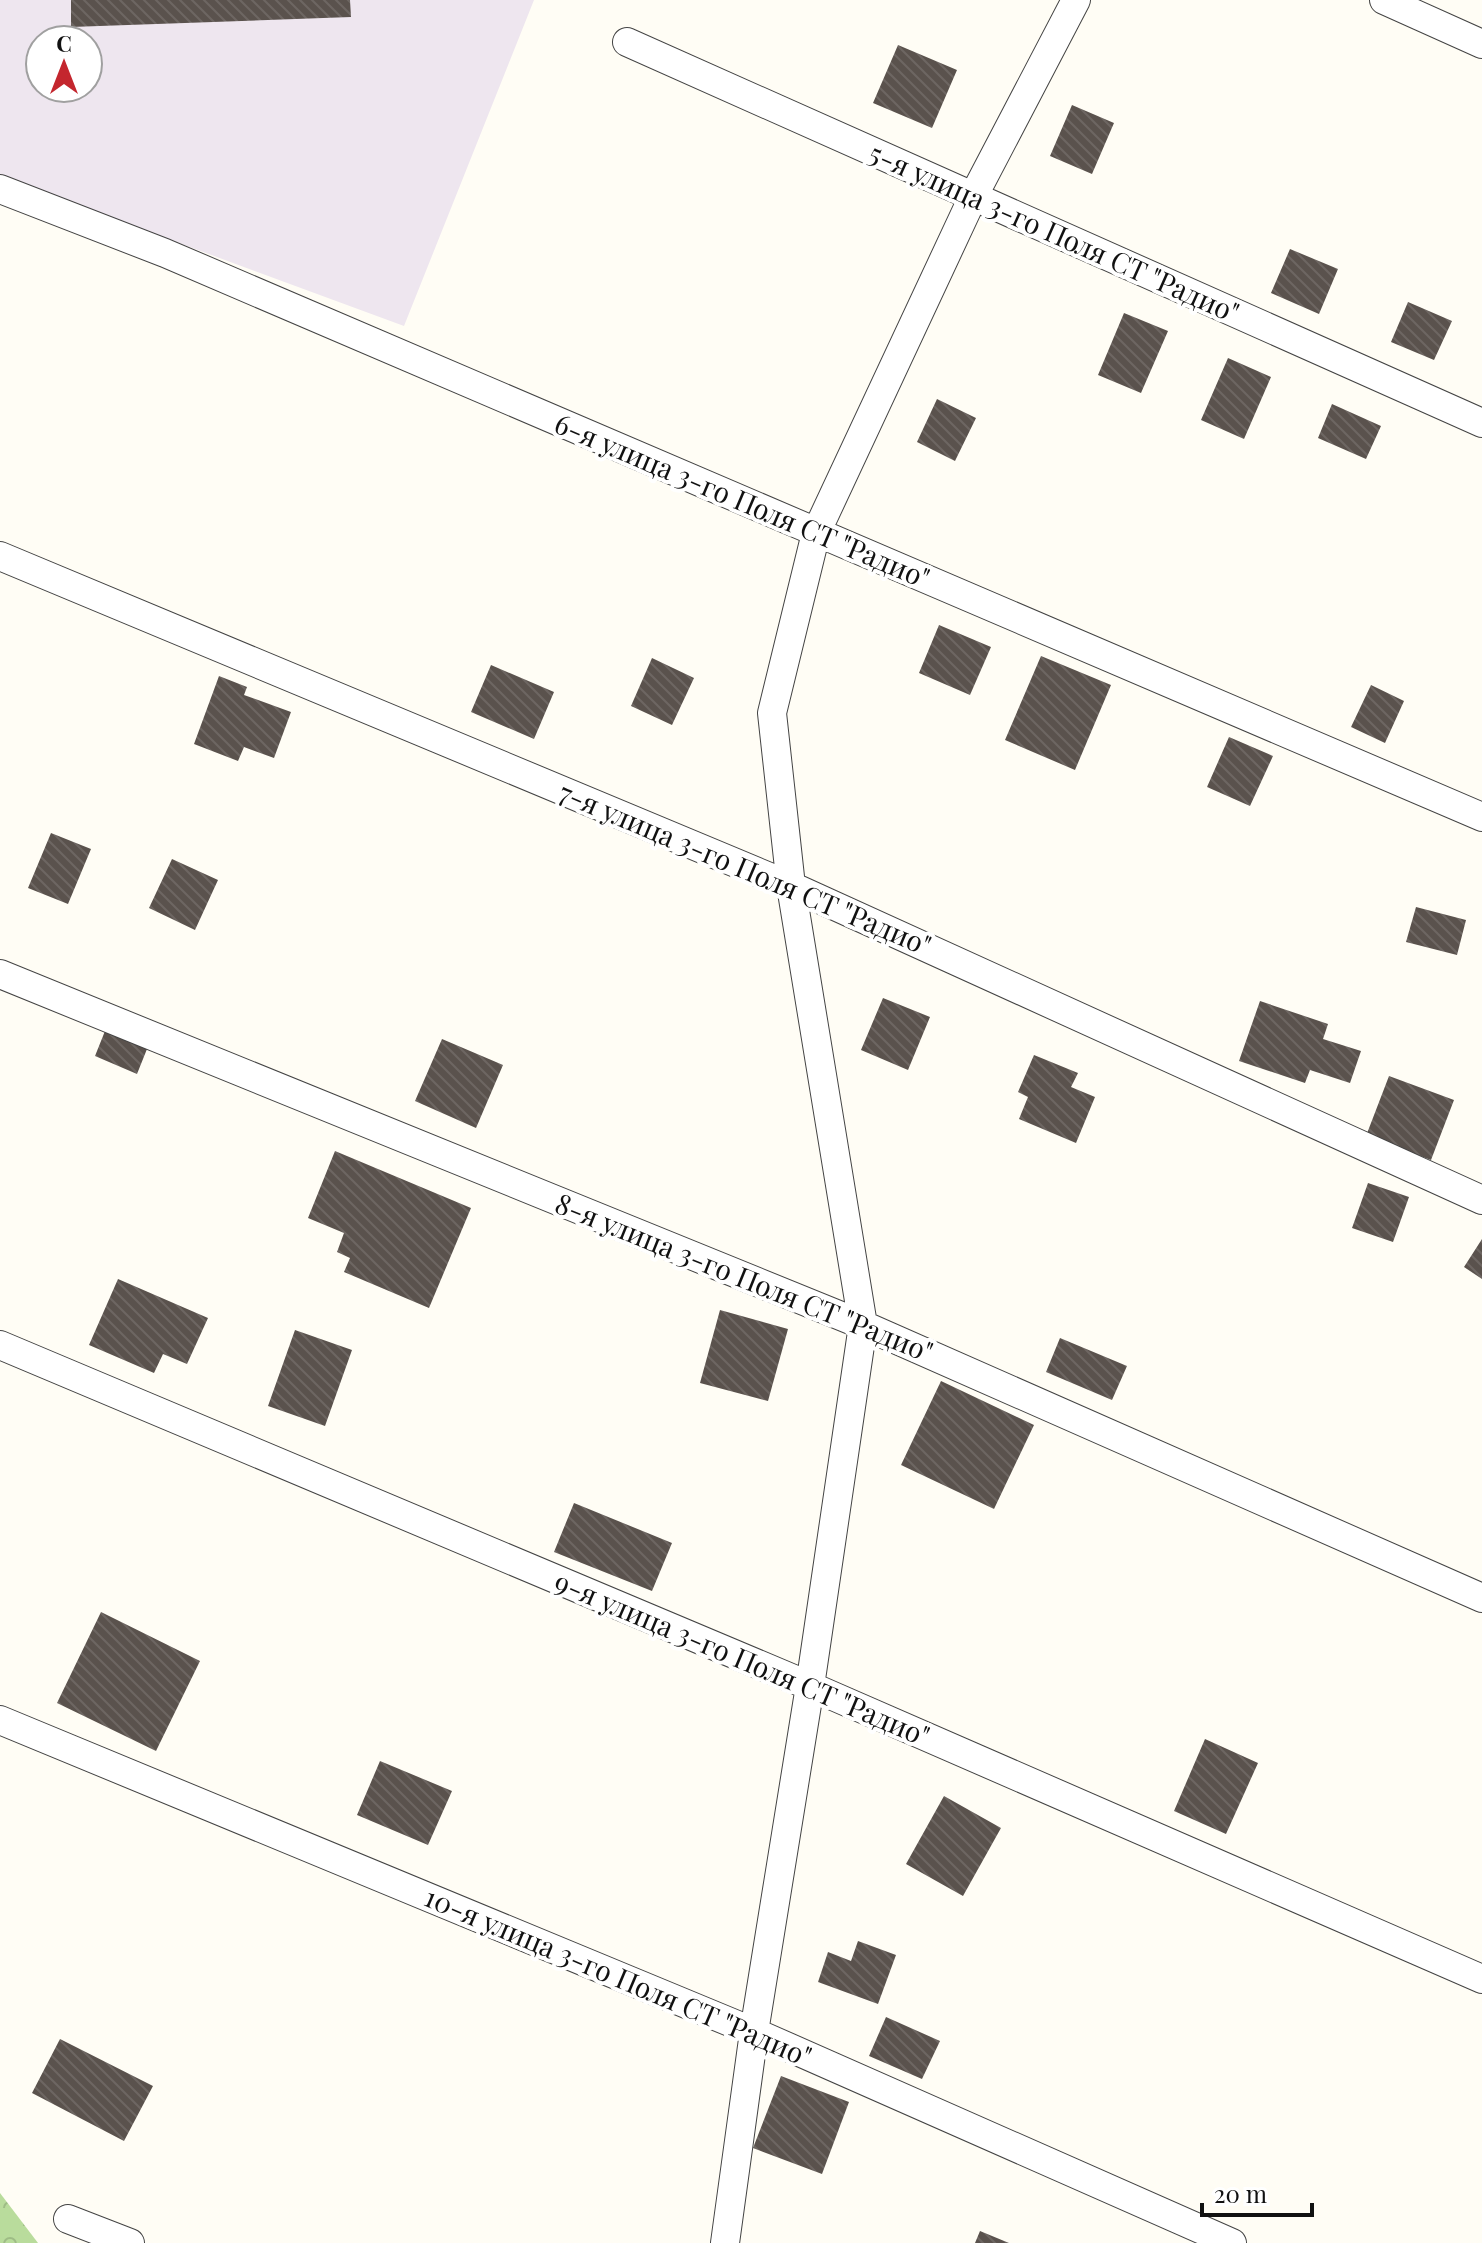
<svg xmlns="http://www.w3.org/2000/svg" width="1482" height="2243" viewBox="0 0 1482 2243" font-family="'Playfair Display',serif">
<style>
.industrial{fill:#eee6ef;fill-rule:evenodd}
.forest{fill:url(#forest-crowns)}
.building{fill:url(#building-back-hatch)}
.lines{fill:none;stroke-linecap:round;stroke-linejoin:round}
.street-casing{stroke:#444;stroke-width:30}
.street{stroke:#fff;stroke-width:28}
.labels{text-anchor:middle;stroke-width:8;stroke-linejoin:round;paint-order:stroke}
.street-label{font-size:28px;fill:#111;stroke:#fff}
</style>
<defs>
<pattern id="forest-crowns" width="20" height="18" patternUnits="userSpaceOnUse" patternTransform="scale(2)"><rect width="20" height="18" fill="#b9dc9c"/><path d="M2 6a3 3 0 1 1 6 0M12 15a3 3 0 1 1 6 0" fill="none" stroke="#9ebc85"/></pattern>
<pattern id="building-back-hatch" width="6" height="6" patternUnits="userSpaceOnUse" patternTransform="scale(2)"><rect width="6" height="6" fill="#5a524d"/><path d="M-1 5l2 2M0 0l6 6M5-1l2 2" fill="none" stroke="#6d6662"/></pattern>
</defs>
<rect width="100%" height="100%" fill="#fffdf5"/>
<path class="industrial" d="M0,0H534L404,326L0,177ZM40,40H88V88H40Z"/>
<path class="forest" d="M0,2193L38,2243H0Z"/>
<path class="building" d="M71,0H350L351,17L71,27Z
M898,45L957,70L932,128L873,103Z
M1072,105L1114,123L1092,174L1050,156Z
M1290,249L1338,269L1319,314L1271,293Z
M1408,302L1452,321L1434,360L1391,342Z
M1124,313L1168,331L1141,393L1098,375Z
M1228,358L1271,377L1244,439L1201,420Z
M937,399L976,418L955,461L917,442Z
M1332,404L1381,426L1366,459L1318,438Z
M939,625L991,647L970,695L919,673Z
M1041,656L1111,685L1075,770L1005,740Z
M652,658L694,678L672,725L631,706Z
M491,665L554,692L534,739L471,712Z
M219,676L247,687L244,695L291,712L274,758L244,747L238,761L194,744Z
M1371,685L1404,701L1385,743L1351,727Z
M1229,737L1273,756L1250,806L1207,787Z
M51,833L91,849L68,904L28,888Z
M172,859L218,880L195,930L149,908Z
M1416,907L1466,920L1457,955L1406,942Z
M883,998L930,1017L908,1070L861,1050Z
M1260,1001L1328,1024L1323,1039L1361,1051L1350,1083L1310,1070L1305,1083L1239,1061Z
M107,1026L149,1044L137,1074L95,1056Z
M442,1039L503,1065L476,1128L415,1101Z
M1034,1055L1078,1073L1071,1087L1095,1097L1076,1143L1019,1119L1028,1097L1018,1092Z
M1389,1076L1454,1100L1431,1160L1366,1136Z
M335,1151L471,1208L429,1308L344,1272L350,1258L337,1252L344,1233L308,1218Z
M1368,1183L1409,1197L1393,1242L1352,1228Z
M1482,1239V1279L1464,1267Z
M118,1279L208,1318L187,1364L163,1354L154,1373L89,1345Z
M720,1310L788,1329L768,1401L700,1383Z
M295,1330L352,1350L325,1426L268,1406Z
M1060,1338L1127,1366L1112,1400L1046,1372Z
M941,1381L1034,1425L994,1509L901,1465Z
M574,1503L672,1543L652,1591L554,1552Z
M101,1612L200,1661L156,1751L57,1703Z
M1205,1739L1258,1763L1226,1834L1174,1811Z
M380,1761L452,1791L428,1845L357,1815Z
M944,1796L1001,1828L963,1896L906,1864Z
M858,1941L896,1955L878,2004L818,1982L828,1952L851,1961Z
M886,2017L940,2041L922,2079L869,2056Z
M60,2039L153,2086L124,2141L32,2093Z
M781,2076L849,2102L822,2174L753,2148Z
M980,2231L1009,2243H975Z"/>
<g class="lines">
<g class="street-casing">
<path id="street" d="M1384,0L1482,44
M627,42L1482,423
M0,189L165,253L1482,817
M0,556L791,886L1482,1200
M0,974L863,1325L1482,1598
M0,1345L810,1686L1482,1979
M0,1720L754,2032L1232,2243
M68,2219L130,2243
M725,2243L754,2032L810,1686L863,1325L791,886L772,713L816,533L973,197L1076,0"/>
</g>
<use href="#street" class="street"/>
</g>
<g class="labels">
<g class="street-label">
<text transform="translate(1054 233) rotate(24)" y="10">5-я улица 3-го Поля СТ "Радио"</text>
<text transform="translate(742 501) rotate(23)" y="10">6-я улица 3-го Поля СТ "Радио"</text>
<text transform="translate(745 869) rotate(23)" y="10">7-я улица 3-го Поля СТ "Радио"</text>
<text transform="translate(744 1278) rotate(22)" y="10">8-я улица 3-го Поля СТ "Радио"</text>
<text transform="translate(742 1659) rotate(23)" y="10">9-я улица 3-го Поля СТ "Радио"</text>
<text transform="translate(618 1977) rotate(23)" y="10">10-я улица 3-го Поля СТ "Радио"</text>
</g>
</g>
<g transform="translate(64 64)"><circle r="38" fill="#ffffff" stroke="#a0a0a0" stroke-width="2"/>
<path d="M0-6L14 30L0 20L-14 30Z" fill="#c4262e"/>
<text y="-12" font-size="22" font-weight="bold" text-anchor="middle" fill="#111111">С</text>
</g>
<path d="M1202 2203v12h110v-12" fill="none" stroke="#111111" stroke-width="4"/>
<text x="1214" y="2203" font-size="24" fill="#111111" stroke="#ffffff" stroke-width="6" paint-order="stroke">20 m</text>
</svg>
